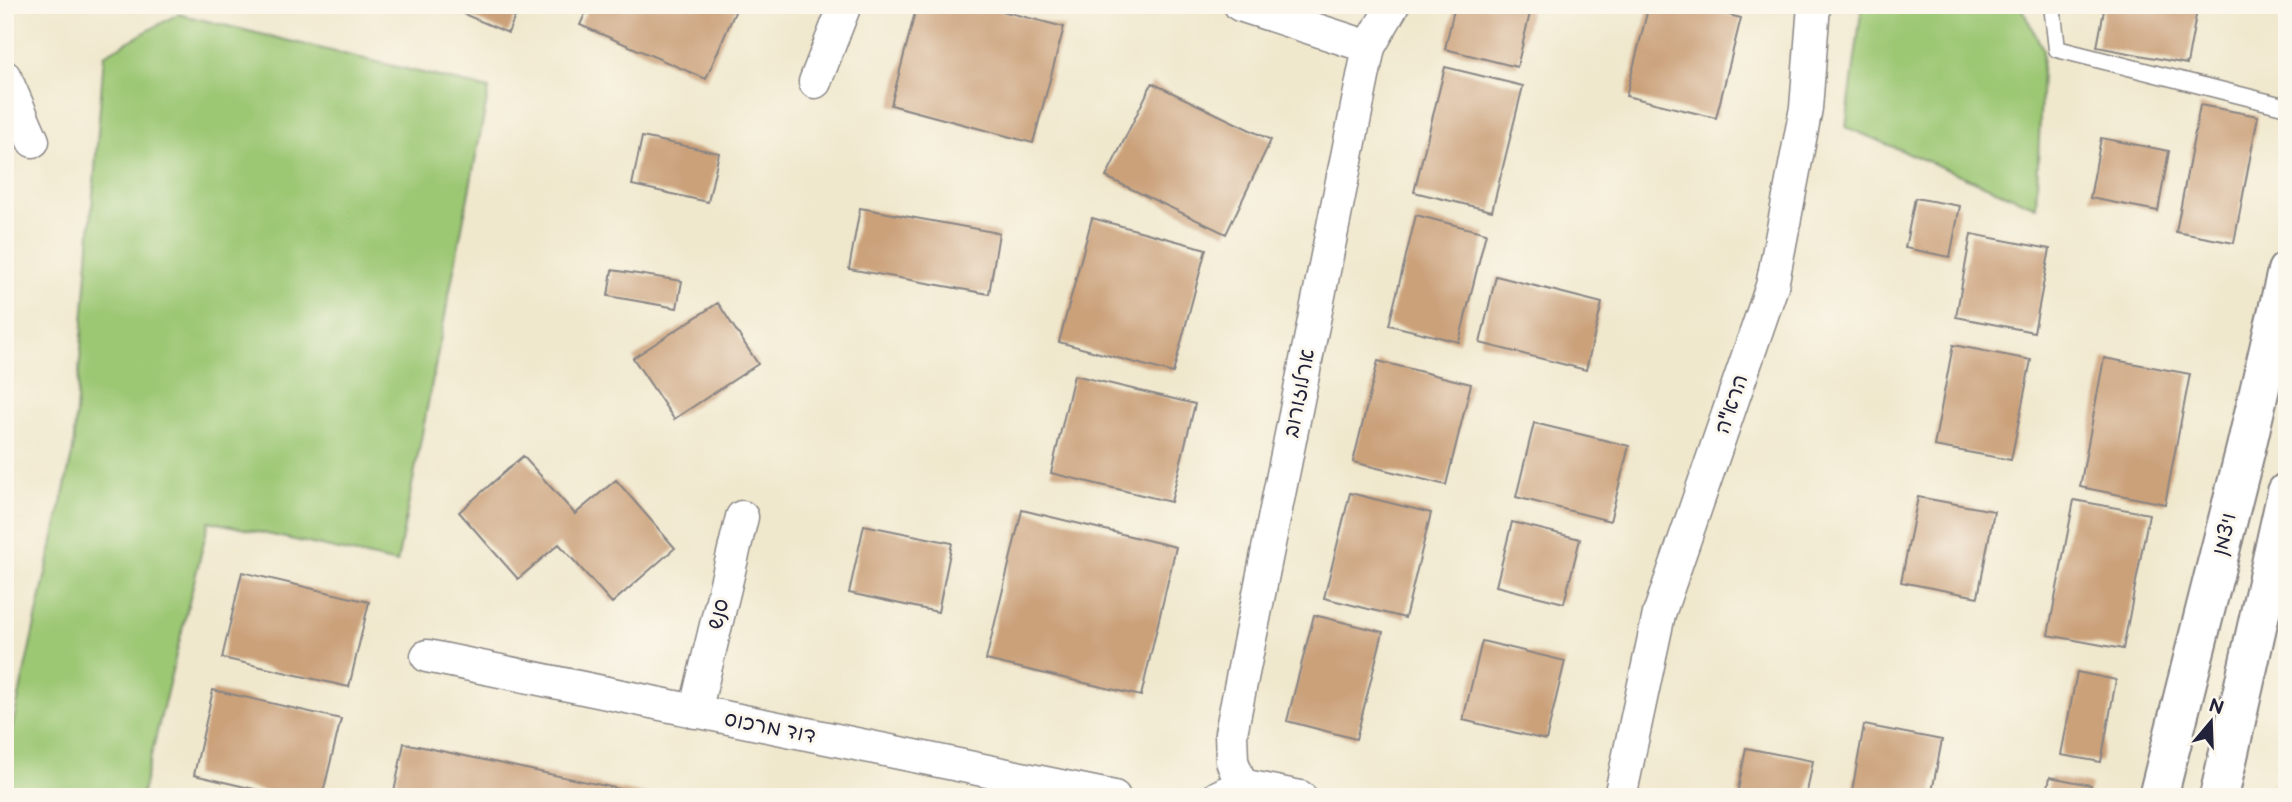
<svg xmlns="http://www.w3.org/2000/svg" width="2292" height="802" viewBox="0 0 2292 802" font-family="'Balsamiq Sans','Playpen Sans Hebrew',sans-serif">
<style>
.green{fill:#9cc773;stroke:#5f7457;stroke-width:2}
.building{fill:#cba17a}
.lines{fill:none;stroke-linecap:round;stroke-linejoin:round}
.service-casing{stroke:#898584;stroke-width:19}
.minor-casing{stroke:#898584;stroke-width:35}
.tertiary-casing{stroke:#898584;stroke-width:42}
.service{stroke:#fff;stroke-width:16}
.minor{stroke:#fff;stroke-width:32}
.tertiary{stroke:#fff;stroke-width:38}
.labels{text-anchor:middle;stroke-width:6;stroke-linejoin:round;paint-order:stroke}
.street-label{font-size:21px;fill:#22223b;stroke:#fbf7ec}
</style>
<rect width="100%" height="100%" fill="#fbf7ec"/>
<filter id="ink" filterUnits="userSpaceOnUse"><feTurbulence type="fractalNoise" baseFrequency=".0143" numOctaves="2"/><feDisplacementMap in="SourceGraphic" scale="14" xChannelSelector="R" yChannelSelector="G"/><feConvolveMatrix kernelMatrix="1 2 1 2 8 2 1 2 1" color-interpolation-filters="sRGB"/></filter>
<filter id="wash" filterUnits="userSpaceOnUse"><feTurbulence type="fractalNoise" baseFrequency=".00686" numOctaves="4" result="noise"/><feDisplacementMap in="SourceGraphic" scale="28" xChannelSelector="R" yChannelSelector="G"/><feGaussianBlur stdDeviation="1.57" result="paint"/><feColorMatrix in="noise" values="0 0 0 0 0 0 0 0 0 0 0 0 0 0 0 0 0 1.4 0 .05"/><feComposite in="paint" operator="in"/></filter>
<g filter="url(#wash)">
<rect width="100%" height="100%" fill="#f0e8cd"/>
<path class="green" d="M1862,5H2020L2043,49L2036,207L1846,127Z
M178,14L489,89L397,563L209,521L141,797H5V760L73,450L104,55Z"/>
<g id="blocks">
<path class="building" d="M443,5H520L508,33Z
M589,5H738L706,79L580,25Z
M917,5H979L1064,27L1033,143L891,105Z
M1455,5H1532L1517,67L1445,49Z
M1649,5H1689L1741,18L1716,118L1626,96Z
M2105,5H2198L2187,64L2097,47Z
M1445,67L1523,86L1492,211L1414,192Z
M1152,83L1271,140L1226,234L1106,177Z
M2200,105L2258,116L2234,243L2176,232Z
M642,137L719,153L708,202L632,185Z
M2101,138L2169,151L2158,211L2090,198Z
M1915,198L1960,206L1950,257L1905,248Z
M860,208L999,233L989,294L849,269Z
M1416,215L1486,233L1459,342L1389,325Z
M1092,218L1206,249L1173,373L1059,342Z
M1971,234L2050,249L2034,332L1956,317Z
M612,270L682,281L677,308L608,296Z
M1496,276L1602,303L1586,370L1480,343Z
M718,303L758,364L674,419L633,358Z
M1953,345L2031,360L2011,460L1934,446Z
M2104,358L2190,374L2165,504L2080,487Z
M1378,361L1471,384L1446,485L1353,462Z
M1074,375L1195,404L1171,502L1051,473Z
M1534,423L1629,446L1610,521L1516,497Z
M523,456L575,514L616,480L675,548L612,603L559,544L518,579L459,512Z
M1350,493L1431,513L1405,618L1324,598Z
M1918,497L1994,511L1978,597L1901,582Z
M2074,500L2149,514L2123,649L2048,635Z
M1022,510L1176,547L1141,696L986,660Z
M1512,522L1580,539L1564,603L1496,586Z
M864,525L952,543L938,612L849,593Z
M242,572L369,602L349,687L222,658Z
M1314,615L1383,632L1356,739L1287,721Z
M1482,641L1565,661L1546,740L1463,720Z
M2077,672L2116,680L2101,762L2061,755Z
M213,690L341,719L322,797H288L194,775Z
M1864,725L1942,740L1931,797H1851Z
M404,743L653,796V797H417L394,792Z
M1746,748L1813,761L1806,797H1749L1737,795Z
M2286,768L2287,797H2279Z
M2050,777L2091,785L2088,797H2046Z"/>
</g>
</g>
<g filter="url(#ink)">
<use href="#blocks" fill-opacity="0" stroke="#898584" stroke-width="2"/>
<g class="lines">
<g class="service-casing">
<path id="service" d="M2052,5L2057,49L2287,107"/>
</g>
<g class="minor-casing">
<path id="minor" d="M1240,5L1369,47
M5,77L33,141
M815,82L845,5
M427,656L1114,797
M695,712L742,517
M1241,785L1232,761L1231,733L1369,47L1393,5
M1218,797L1241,785L1300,797
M1620,797L1659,614L1772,286L1806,108L1814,5"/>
</g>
<g class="tertiary-casing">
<path id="tertiary" d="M2158,797L2246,448L2287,271
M2219,797L2287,492"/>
</g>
<use href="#service" class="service"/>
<use href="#minor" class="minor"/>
<use href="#tertiary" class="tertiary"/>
</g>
</g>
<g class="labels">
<g class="street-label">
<text transform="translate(1299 393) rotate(-79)" y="7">ארלוזורוב</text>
<text transform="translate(1731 404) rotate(-71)" y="7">הרא"ה</text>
<text transform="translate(2224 534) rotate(-76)" y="7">ויצמן</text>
<text transform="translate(718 614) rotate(-76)" y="7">סנש</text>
<text transform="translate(770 727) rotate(11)" y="7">דוד מרכוס</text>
</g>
</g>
<rect width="2292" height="802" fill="none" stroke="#fbf7ec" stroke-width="28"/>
<g transform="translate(2211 722) rotate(19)" stroke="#fbf7ec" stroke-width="5" paint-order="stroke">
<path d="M0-5L12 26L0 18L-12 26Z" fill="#22223b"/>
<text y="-10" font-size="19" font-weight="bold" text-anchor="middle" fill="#22223b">N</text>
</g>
</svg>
